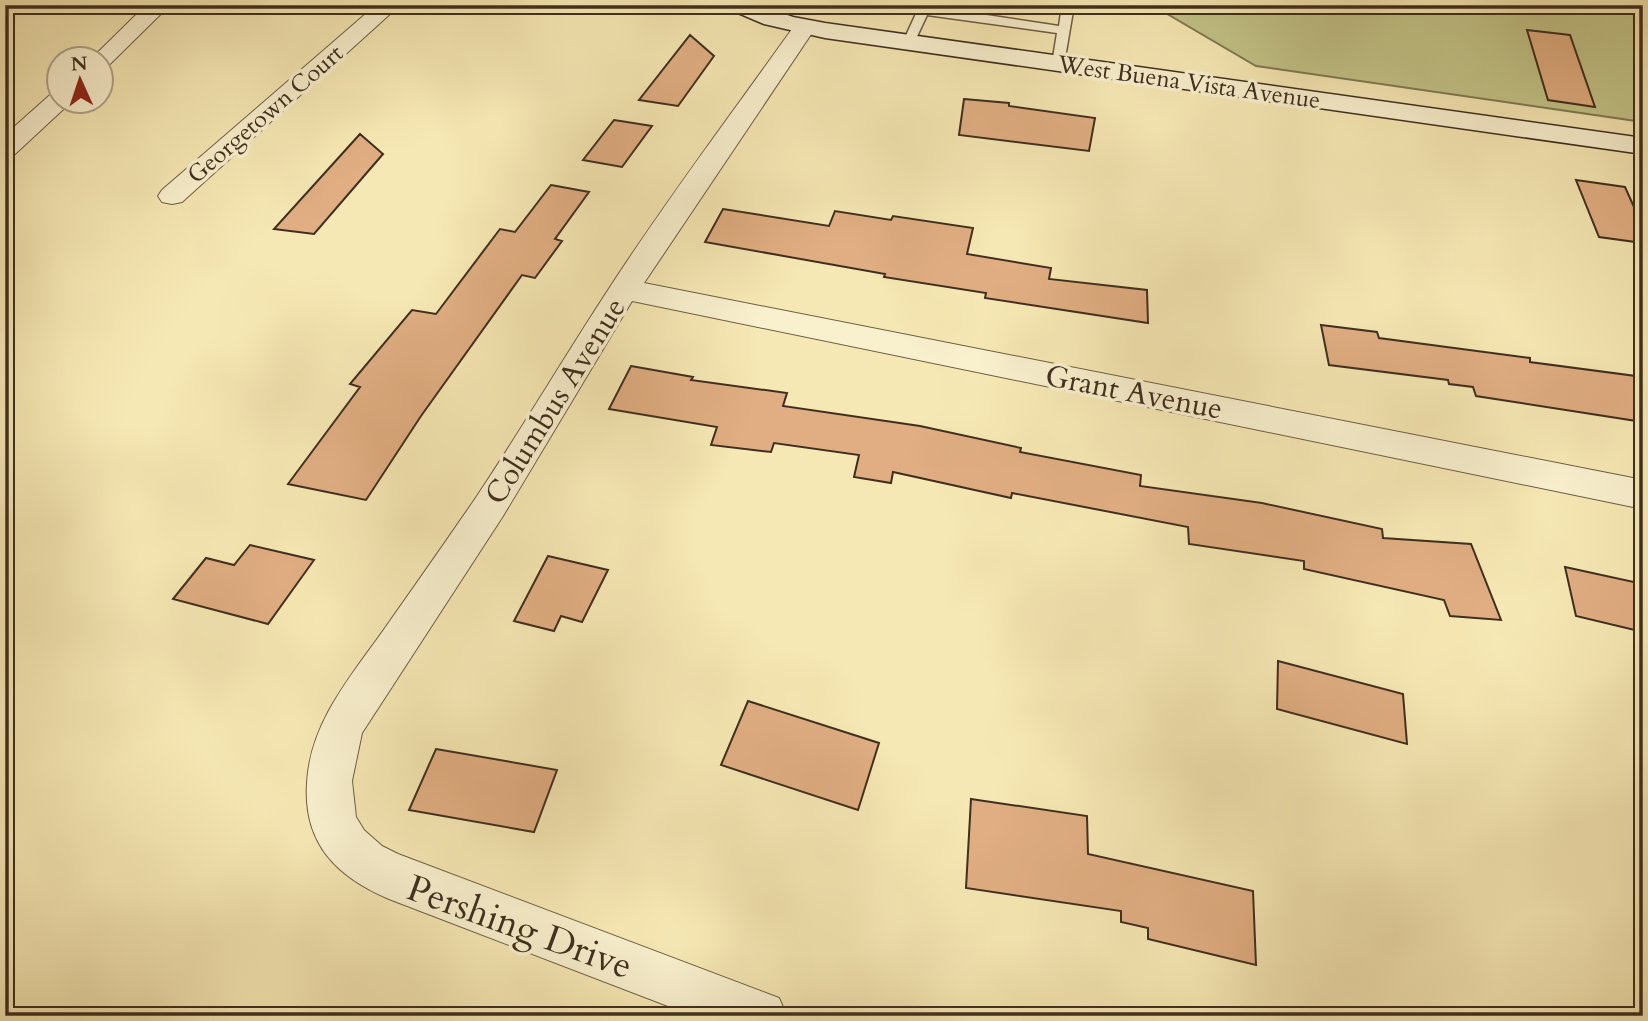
<svg xmlns="http://www.w3.org/2000/svg" width="1648" height="1021" viewBox="0 0 1648 1021" font-family="Cardo,serif">
<style>
.green{fill:#c3c488;stroke:#817a54;stroke-width:2}
.building{fill:#e0ae82;stroke:#3f2f1f;stroke-width:2}
.lines{fill:none;stroke-linecap:round;stroke-linejoin:round}
.lane-casing{stroke:#6d5d44;stroke-width:3}
.street-casing{stroke:#6d5d44;stroke-width:2}
.secondary-casing{stroke:#3f2f1f;stroke-width:3}
.lane{fill:#f9f0ce;fill-rule:evenodd}
.street{fill:#f9f0ce;fill-rule:evenodd}
.secondary{fill:#f9f0ce;fill-rule:evenodd}
.labels{text-anchor:middle;stroke-width:7;stroke-linejoin:round;paint-order:stroke}
.far-street-label{font-size:24px;fill:#3f2f1f;stroke:#f9f0ce}
.street-label{font-size:30px;fill:#3f2f1f;stroke:#f9f0ce}
.near-street-label{font-size:37px;fill:#3f2f1f;stroke:#f9f0ce}
</style>
<rect width="100%" height="100%" fill="#f6e8b4"/>
<filter id="stains"><feTurbulence type="fractalNoise" baseFrequency=".00286" numOctaves="4"/><feColorMatrix values="0 0 0 0 .2 0 0 0 0 .09 0 0 0 0 .02 0 0 0 .5 -.17"/></filter>
<radialGradient id="worn" r=".72"><stop offset=".6" stop-color="#630" stop-opacity="0"/><stop offset="1" stop-color="#630" stop-opacity=".3"/></radialGradient>
<path class="green" d="M1152,5H1643V122L1256,66Z"/>
<path class="building" d="M1527,30L1570,35L1595,107L1548,100Z
M690,35L714,56L678,106L639,100Z
M964,99L1009,103V106L1095,118L1089,151L959,135Z
M614,120L652,126L622,167L583,160Z
M360,134L383,154L314,234L274,229Z
M1576,180L1625,187L1643,227V243L1599,237Z
M551,185L589,192L555,239L562,241L535,278L522,275L421,416L366,500L288,484L360,387L350,384L412,310L436,314L500,229L515,232Z
M723,209L829,226L835,211L891,220L893,216L973,228L967,254L1051,268L1049,279L1147,290L1148,323L985,298L986,293L884,277L885,274L705,242Z
M1321,325L1377,332L1379,338L1530,358V362L1643,377V422L1476,396L1473,387L1449,384L1448,380L1329,365Z
M631,366L693,377L691,380L787,393L783,406L920,426L1021,448L1020,452L1141,475L1140,486L1262,503L1382,529L1383,538L1471,544L1501,620L1450,616L1444,600L1304,569V561L1189,544L1188,527L1012,493L1011,498L893,472L891,483L854,477L859,455L774,443L771,452L711,445L717,427L609,409Z
M250,545L314,560L268,624L173,599L206,558L234,565Z
M548,556L608,570L582,622L561,616L554,631L514,621Z
M1565,567L1643,584V632L1576,616Z
M1278,661L1403,694L1407,744L1277,709Z
M748,701L879,743L858,810L721,765Z
M436,749L557,770L534,832L409,810Z
M971,799L1087,816L1088,854L1253,891L1256,965L1148,939V928L1121,922V911L966,888Z"/>
<g class="lines">
<g class="lane-casing">
<path id="lane" d="M920,5L1059,26L1062,5H1074L1064,64L1058,68L1052,64L1057,33L927,15L913,45H905L903,42Z"/>
</g>
<g class="street-casing">
<path id="street" d="M146,5H170L109,65L102,67V60H90Z
M376,5H400L182,202L172,204L162,202L158,196L162,190Z
M805,20L813,22L816,27L644,283L1643,480V509L632,301L503,516L362,733L352,781L356,817L364,830L382,846L398,854L779,998L787,1016H694L389,899C337,877 303,844 307,783C310,722 352,675 385,628C416,584 447,540 477,496C523,427 566,354 612,284C670,195 735,109 797,22Z
M60,92V102H71L69,104L14,155L5,157V135L51,94Z"/>
</g>
<g class="secondary-casing">
<path id="secondary" d="M728,5H758L793,17L825,23L1643,138V154L825,38L764,24L731,10Z"/>
</g>
<use href="#lane" class="lane"/>
<use href="#street" class="street"/>
<use href="#secondary" class="secondary"/>
</g>
<g class="labels">
<g class="far-street-label">
<text transform="translate(1189 82) rotate(8)" y="8">West Buena Vista Avenue</text>
<text transform="translate(265 114) rotate(-41)" y="8">Georgetown Court</text>
</g>
<g class="street-label">
<text transform="translate(1134 392) rotate(11)" y="10">Grant Avenue</text>
<text transform="translate(555 401) rotate(-58)" y="10">Columbus Avenue</text>
</g>
<g class="near-street-label">
<text transform="translate(520 926) rotate(20)" y="13">Pershing Drive</text>
</g>
</g>
<rect width="1648" height="1021" fill="none" stroke="#f6e8b4" stroke-width="28"/>
<rect x="7" y="7" width="1634" height="1007" fill="none" stroke="#3f2f1f" stroke-width="3.5"/>
<rect x="14" y="14" width="1620" height="993" fill="none" stroke="#3f2f1f" stroke-width="2"/>
<g transform="translate(80 80) rotate(357)"><circle r="33" fill="#f9f0ce" stroke="#afa388" stroke-width="2"/>
<path d="M0-5L12 26L0 18L-12 26Z" fill="#8f2418"/>
<text y="-10" font-size="19" font-weight="bold" text-anchor="middle" fill="#3f2f1f">N</text>
</g>
<rect width="100%" height="100%" filter="url(#stains)"/>
<rect width="100%" height="100%" fill="url(#worn)"/>
</svg>
